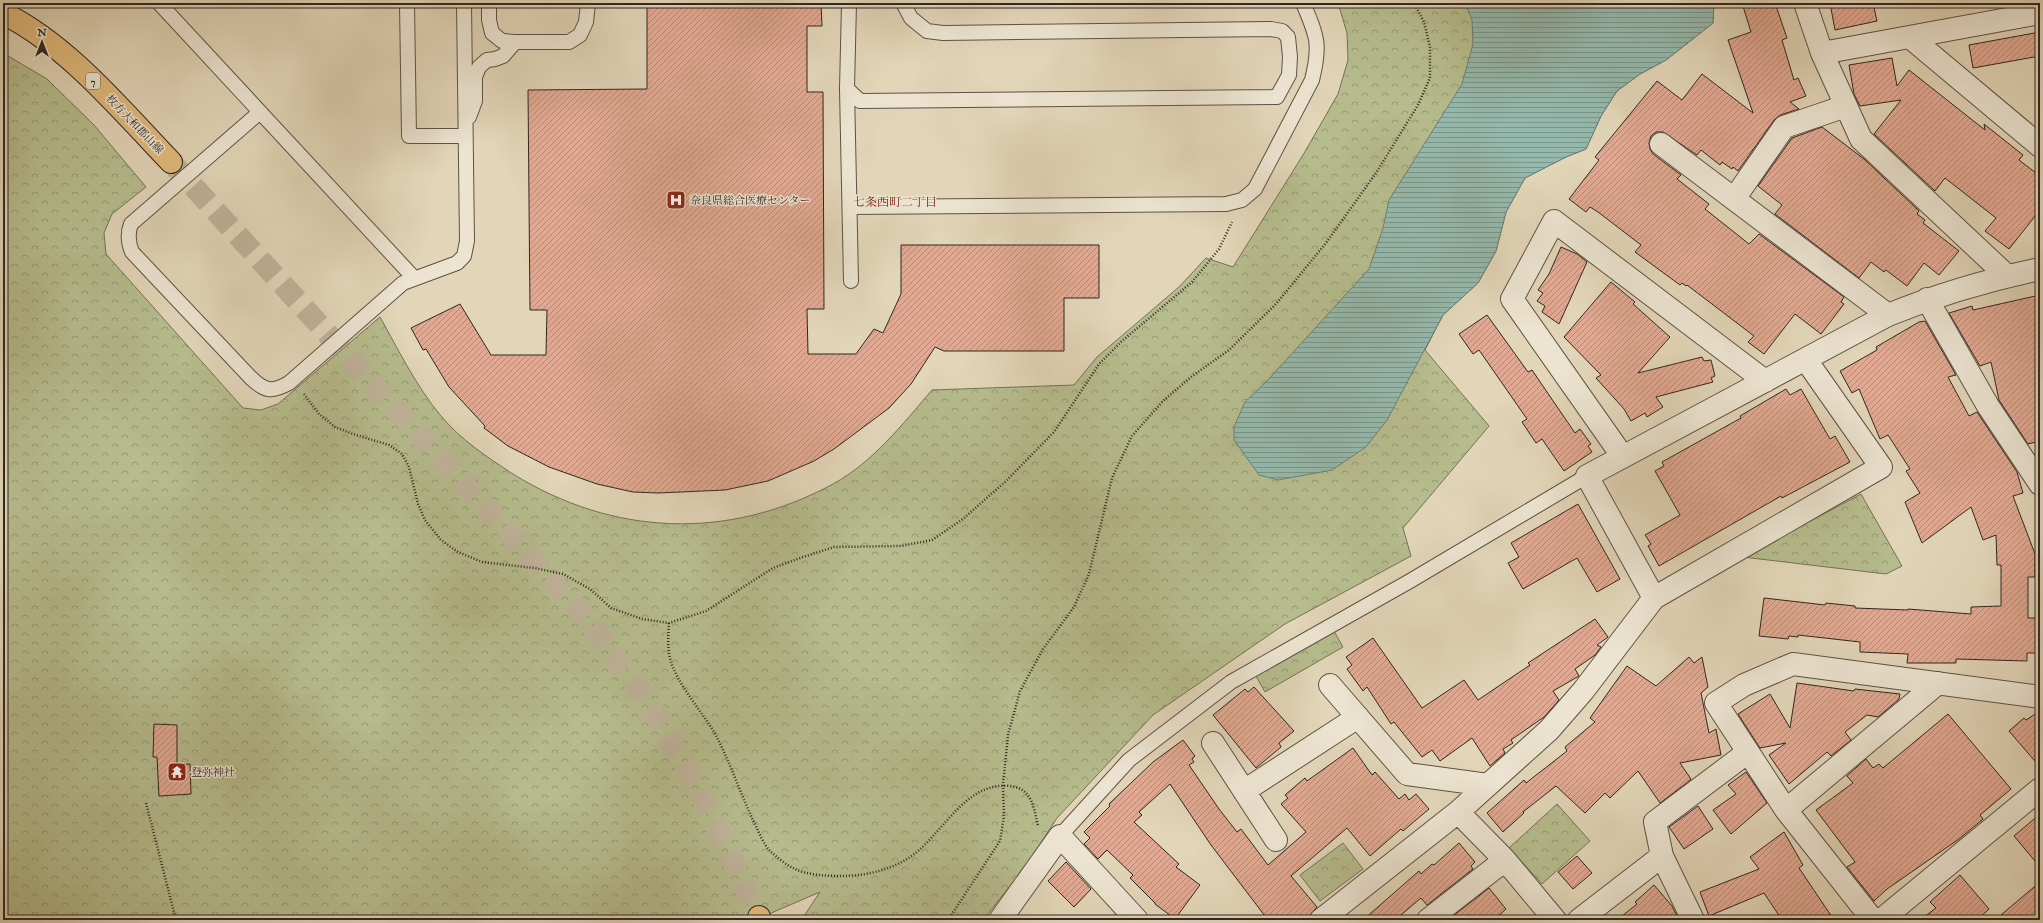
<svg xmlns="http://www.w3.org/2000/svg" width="2043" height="923" viewBox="0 0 2043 923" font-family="'IM FELL English','Noto Serif JP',serif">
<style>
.forest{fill:url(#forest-crowns);stroke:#747256}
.water{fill:url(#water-rules);stroke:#6d7f75}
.building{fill:url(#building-hatch);stroke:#312720}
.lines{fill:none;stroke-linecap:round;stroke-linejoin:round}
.primary-tunnel{stroke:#bfb29a;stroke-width:22;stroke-dasharray:22 11;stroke-linecap:butt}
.service-casing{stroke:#5d5246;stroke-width:16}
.minor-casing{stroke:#5d5246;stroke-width:24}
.primary-casing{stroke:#312720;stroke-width:24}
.path{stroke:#312720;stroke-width:2.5;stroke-dasharray:1 2;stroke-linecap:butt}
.service{stroke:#ece4d1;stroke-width:14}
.minor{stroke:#ece4d1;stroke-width:22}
.primary{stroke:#e1ba7c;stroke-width:22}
.labels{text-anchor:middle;stroke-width:3;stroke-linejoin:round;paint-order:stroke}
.shield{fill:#ece4d1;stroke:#696055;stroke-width:1}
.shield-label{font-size:10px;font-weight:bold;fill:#312720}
.street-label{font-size:11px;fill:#312720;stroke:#ece4d1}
.poi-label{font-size:11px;fill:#312720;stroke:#ece4d1;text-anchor:start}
.neighbourhood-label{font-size:12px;fill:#7a1f14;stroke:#ece4d1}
</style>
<defs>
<pattern id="forest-crowns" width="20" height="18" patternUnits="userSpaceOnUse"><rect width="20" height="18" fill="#b6bc8d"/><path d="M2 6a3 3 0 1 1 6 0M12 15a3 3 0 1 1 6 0" fill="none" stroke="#959973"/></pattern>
<pattern id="water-rules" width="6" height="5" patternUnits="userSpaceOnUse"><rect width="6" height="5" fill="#95b9ad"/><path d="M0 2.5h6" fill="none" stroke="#7a968c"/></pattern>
<pattern id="building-hatch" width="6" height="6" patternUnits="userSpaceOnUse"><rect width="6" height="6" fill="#e1a993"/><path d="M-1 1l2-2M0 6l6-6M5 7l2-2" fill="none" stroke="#b78a78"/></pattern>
</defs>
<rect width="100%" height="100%" fill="#e2d5b8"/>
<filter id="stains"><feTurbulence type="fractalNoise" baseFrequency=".005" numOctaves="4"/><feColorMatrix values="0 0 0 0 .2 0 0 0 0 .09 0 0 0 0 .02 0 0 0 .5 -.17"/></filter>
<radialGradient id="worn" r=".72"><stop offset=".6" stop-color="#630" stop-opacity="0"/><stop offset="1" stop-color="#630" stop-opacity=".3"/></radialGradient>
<path class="forest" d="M1338,3H1714L1713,23L1666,60L1640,74L1617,91L1601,116L1586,149L1566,157L1525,178L1506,212L1496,251L1478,283L1443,315L1425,350L1489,426L1403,528L1411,556L1285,624L1153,715L1057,818L1025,867L983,920H805L804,916L820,892L755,920H3V53L47,79L94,125L146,187L112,214L104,233L106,254L243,408L261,410L278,404L380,317C399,351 416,386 441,416C461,440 487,457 513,474C613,536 728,541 833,484C873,462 902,425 932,390L1074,385L1097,357L1179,287L1206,258L1233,267L1303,155L1338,94L1348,60L1347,33Z
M1861,494L1902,566L1886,574L1743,557Z
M1331,626L1343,647L1265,692L1253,671Z
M1557,804L1590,841L1542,884L1509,848Z
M1343,843L1363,869L1320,901L1300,875Z"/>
<path class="water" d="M1465,3H1714L1713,23L1666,60L1640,74L1617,91L1601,116L1586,149L1566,157L1525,178L1506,212L1496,251L1478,283L1443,315L1387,420L1366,447L1332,470L1278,480L1259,475L1234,440V427L1245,402L1267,381L1369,269L1383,228L1389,200L1462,84L1473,44L1472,20Z"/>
<path class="building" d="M647,3H821L822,26H807V92H823L824,309H807L808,354H856L874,329L883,333L901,294V245H1099V298H1064V351H944L935,347L911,384L889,408L834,449L814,461L768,481L725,490L658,493L633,492L597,484L549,467L508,446L484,428L485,426L449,387L426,349L423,350L411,328L460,304L491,355H546L547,310H530L528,90L647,89Z
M1742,3H1775L1787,38L1782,40L1794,80L1798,78L1806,96L1790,102L1799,109L1780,115L1774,120L1738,171L1733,167L1732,169L1722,162L1720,165L1701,150L1697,155L1663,132H1656L1651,136L1649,143L1650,149L1653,154L1681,175L1677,179L1709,204L1705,209L1749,244L1759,234L1844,297L1841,302L1844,304L1821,334L1795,314L1764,354L1748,342L1754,336L1687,285L1686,286L1682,283L1680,285L1635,252L1641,245L1598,212L1590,207L1586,212L1569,199L1599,160L1595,157L1657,81L1682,100L1702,74L1753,113L1728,40L1751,32Z
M1830,3H1873L1877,21L1835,30Z
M2040,32V56L1973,68L1969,45Z
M1892,58L1897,86L1909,70L1985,130L1984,124L2023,155L2019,160L2040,176V210L2009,249L1985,231L1996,218L1945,178L1935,191L1874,134L1901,100L1860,106L1854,94L1849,65Z
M1822,127L1864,159L1919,211L1917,214L1925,220L1923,223L1959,251L1939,275L1924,263L1907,286L1886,270L1884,272L1871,262L1859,278L1775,214L1782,205L1758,186L1792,138Z
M1561,247L1577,254L1587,262L1559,324L1542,312L1545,306L1537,301L1543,293L1538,290L1549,274Z
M1611,282L1635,302L1633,304L1670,337L1638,373L1702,357L1704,361L1711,360L1715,376L1711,378L1713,382L1656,397L1663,407L1647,417L1645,413L1631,421L1624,409L1596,378L1601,375L1564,337Z
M2040,295V441L2028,444L1999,400L1991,362L1980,366L1949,313L1972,306L1973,310Z
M1487,315L1528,372L1532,370L1575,433L1580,429L1591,444L1588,446L1592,452L1564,471L1542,439L1536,443L1522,422L1527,419L1479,350L1473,354L1459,334Z
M1925,321L1956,375L1948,377L1969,416L1977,412L2017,472L2023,493L2013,496L2035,554V577H2028V618H2040V653H2027V661L1956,659V663H1907L1908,654L1860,652V642L1798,635V637L1789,636L1788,639L1759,636L1764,598L1825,605L1826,603L1855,606V608L1908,610V609L1971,614V607L2001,606V565H1997L1996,535L1983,540L1971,507L1922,543L1905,502L1920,493L1906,471L1910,469L1888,435L1880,439L1859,389L1852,393L1840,371L1877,350L1876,347L1919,322Z
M1786,389L1790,395L1801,389L1830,439L1835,436L1850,462L1782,498L1781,496L1659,566L1648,546L1651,544L1645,535L1680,515L1655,471L1664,466L1662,462L1741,418L1740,416Z
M1578,504L1620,579L1597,592L1577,558L1523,589L1508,563L1519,557L1511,543Z
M1595,619L1608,637L1597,645L1601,647L1595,655L1575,669L1579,676L1553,691L1559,700L1544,717L1511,740L1513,743L1503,749L1505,753L1490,766L1472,738L1440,761L1432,750L1422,757L1394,722L1391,724L1367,687L1363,691L1347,669L1352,665L1346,657L1373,638L1422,708L1464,680L1478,700L1530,665L1528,663Z
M1689,657L1694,663L1702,657L1708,687L1701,693L1709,733L1716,729L1721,755L1680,763L1691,779L1684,785L1660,803L1638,771L1610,798L1605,793L1585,813L1556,786L1523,812L1524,813L1503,832L1487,813L1524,780L1526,783L1567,751L1565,747L1595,722L1590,718L1627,666L1656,686Z
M1797,683L1854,691L1855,689L1900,694L1899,699L1878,717L1867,715L1845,732L1851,740L1831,756L1827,752L1789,784L1769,755L1786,743L1760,748L1738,714L1770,694L1790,728Z
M1254,687L1294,731L1279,743L1281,747L1256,768L1213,715L1245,689L1248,692Z
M2040,711V767L2009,731L2024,718L2026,720Z
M1948,714L2011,789L1980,815L1983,819L1959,839L1887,889L1874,901L1847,867L1855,862L1816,810L1853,783L1847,776L1866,759L1873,768L1879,764L1883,768Z
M154,724L177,725V765L190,764L191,794L159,796L157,757H153Z
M1183,740L1195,756L1192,759L1194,762L1189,765L1219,809L1237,832L1241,829L1268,865L1306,832L1281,804L1288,798L1285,795L1305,778L1307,781L1353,748L1372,775L1375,772L1399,799L1405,794L1409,800L1416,794L1429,809L1403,831L1401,829L1370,856L1347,828L1291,876L1317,907L1310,915L1309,920H1268L1211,845L1170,784L1139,812L1142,815L1134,822L1179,864L1176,867L1200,885L1175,919L1155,904V903L1130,878L1133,875L1107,850L1098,859L1084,844L1090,838L1084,832L1110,806L1109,804L1153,762Z
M1746,772L1767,803L1731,834L1713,810L1736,794L1728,785Z
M1698,806L1713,829L1684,849L1669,827Z
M2040,814V867L2014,836Z
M1784,832L1803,865L1799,868L1834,920H1782L1764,893L1709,916L1700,892L1759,869L1750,857Z
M1459,843L1475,862L1471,866L1473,869L1427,905L1421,898L1395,920H1363L1419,871L1421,874L1432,864L1434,865Z
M1577,856L1592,873L1573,889L1558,872Z
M1066,862L1091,889L1074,907L1048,881Z
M1960,875L1989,909L1977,920H1920L1936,908L1930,902Z
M2040,882V920H1995Z
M1654,885L1672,906L1679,920H1617L1637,904L1635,902Z
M1489,888L1506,909L1494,920H1448Z"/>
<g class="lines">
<path class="primary-tunnel" d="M171,162L589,621L643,694L698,788L759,917"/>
<g class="service-casing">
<path id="service" d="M159,3L414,278
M407,3L409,136H465
M489,3V20L492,33L502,41L515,42H569L580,35L586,22L588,3
M849,3L847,89L860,101L1277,97L1289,75L1290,57L1288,37L1282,31L1271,29L943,33L927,31L911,18L903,3
M847,89L851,281
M260,112L131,224C127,234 128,242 132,252L250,377C264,391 271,393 289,383L403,283L457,263L464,256L467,241L464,3
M469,117L475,101V77L479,67L487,60L495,59L503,56L515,42
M850,207L1226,204L1242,200L1255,189L1312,80C1321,44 1317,36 1303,3
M1060,836L1129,760L1231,682L1410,581L1587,476"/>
</g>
<g class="minor-casing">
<path id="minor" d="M1805,3L1822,53L1861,139L2007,276
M1911,38L2040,146
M1822,53L2040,13
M1661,144L1888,315
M1734,199L1784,127L1846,106
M1927,299L1988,406L2040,484
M1623,457L1512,299L1554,221L1765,381
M1654,598L1587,476L1888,315C1937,295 1988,280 2040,269
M1330,685L1407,774L1488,785
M1213,743L1276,840
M1244,791L1358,717
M1786,810L1938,683
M1458,812L1505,860L1555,920
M1000,920L1060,836L1137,920
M1321,920L1458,812L1549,730L1583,691L1654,598L1881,467L1806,360
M1428,920L1505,860
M1579,920L1662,856
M1693,920L1662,856L1655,822L1748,752
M1873,920L1786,810L1716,703L1744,685L1793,664L2040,697
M1881,920L2040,789"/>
</g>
<g class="primary-casing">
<path id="primary" d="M3,13C69,46 121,110 171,162
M759,917L760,920"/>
</g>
<path class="path" d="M304,394L319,414L335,427L353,434L389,445L402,454L409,467L418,504L425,520L441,540L458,552L482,562L534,568L563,574L590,589L611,608L642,619L669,623L706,611L773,568L803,557L834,547L901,546L932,540L963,519L1006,481L1054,432L1099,364L1122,341L1192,282L1219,249L1232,222
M669,623C668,637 667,652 672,665C682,690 700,709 714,732C729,759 739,790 752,818C757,828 763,844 771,852C777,857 786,865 793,868C806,875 826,876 841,876C864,876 887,871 907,859C942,838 963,781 1010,786C1032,788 1034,808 1038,826
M146,803L176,920
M948,920L1000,841L1004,816L1003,785L1008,735L1020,691L1043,649L1074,607L1089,574L1112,478L1132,436L1163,401L1191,377L1229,350L1276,304L1326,243L1376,173L1418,105L1430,78V47L1424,22L1414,3"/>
<use href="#service" class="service"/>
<use href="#minor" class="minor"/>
<use href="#primary" class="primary"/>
</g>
<defs>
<g id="hospital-square" transform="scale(1)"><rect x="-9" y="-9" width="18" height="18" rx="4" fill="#8f2418" stroke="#ece4d1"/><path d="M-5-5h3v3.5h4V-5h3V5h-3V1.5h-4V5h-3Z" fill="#fff"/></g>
<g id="temple-square" transform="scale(1)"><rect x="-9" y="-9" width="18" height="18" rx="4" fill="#8f2418" stroke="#ece4d1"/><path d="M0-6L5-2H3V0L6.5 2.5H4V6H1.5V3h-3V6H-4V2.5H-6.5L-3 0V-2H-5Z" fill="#fff"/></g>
</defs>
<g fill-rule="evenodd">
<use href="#hospital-square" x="676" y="200"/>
<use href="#temple-square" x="177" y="772"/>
</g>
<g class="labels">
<rect class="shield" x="86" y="73" width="14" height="16" rx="3"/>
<g class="shield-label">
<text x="93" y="85">7</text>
</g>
<g class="street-label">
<text transform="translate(135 124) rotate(46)" y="4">枚方大和郡山線</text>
</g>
<g class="poi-label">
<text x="690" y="204">奈良県総合医療センター</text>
<text x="191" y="776">登弥神社</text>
</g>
<g class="neighbourhood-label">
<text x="895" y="206">七条西町二丁目</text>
</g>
</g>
<rect width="2043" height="923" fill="none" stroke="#e2d5b8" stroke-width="16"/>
<rect x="4" y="4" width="2035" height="915" fill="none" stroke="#312720" stroke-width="2"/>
<rect x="8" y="8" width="2027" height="907" fill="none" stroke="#312720"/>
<g transform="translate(42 42)" stroke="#ece4d1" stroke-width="3" paint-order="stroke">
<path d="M0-3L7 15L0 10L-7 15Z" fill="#312720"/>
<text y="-6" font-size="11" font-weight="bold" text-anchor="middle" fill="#312720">N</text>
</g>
<rect width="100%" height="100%" filter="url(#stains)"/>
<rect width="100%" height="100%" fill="url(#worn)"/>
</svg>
